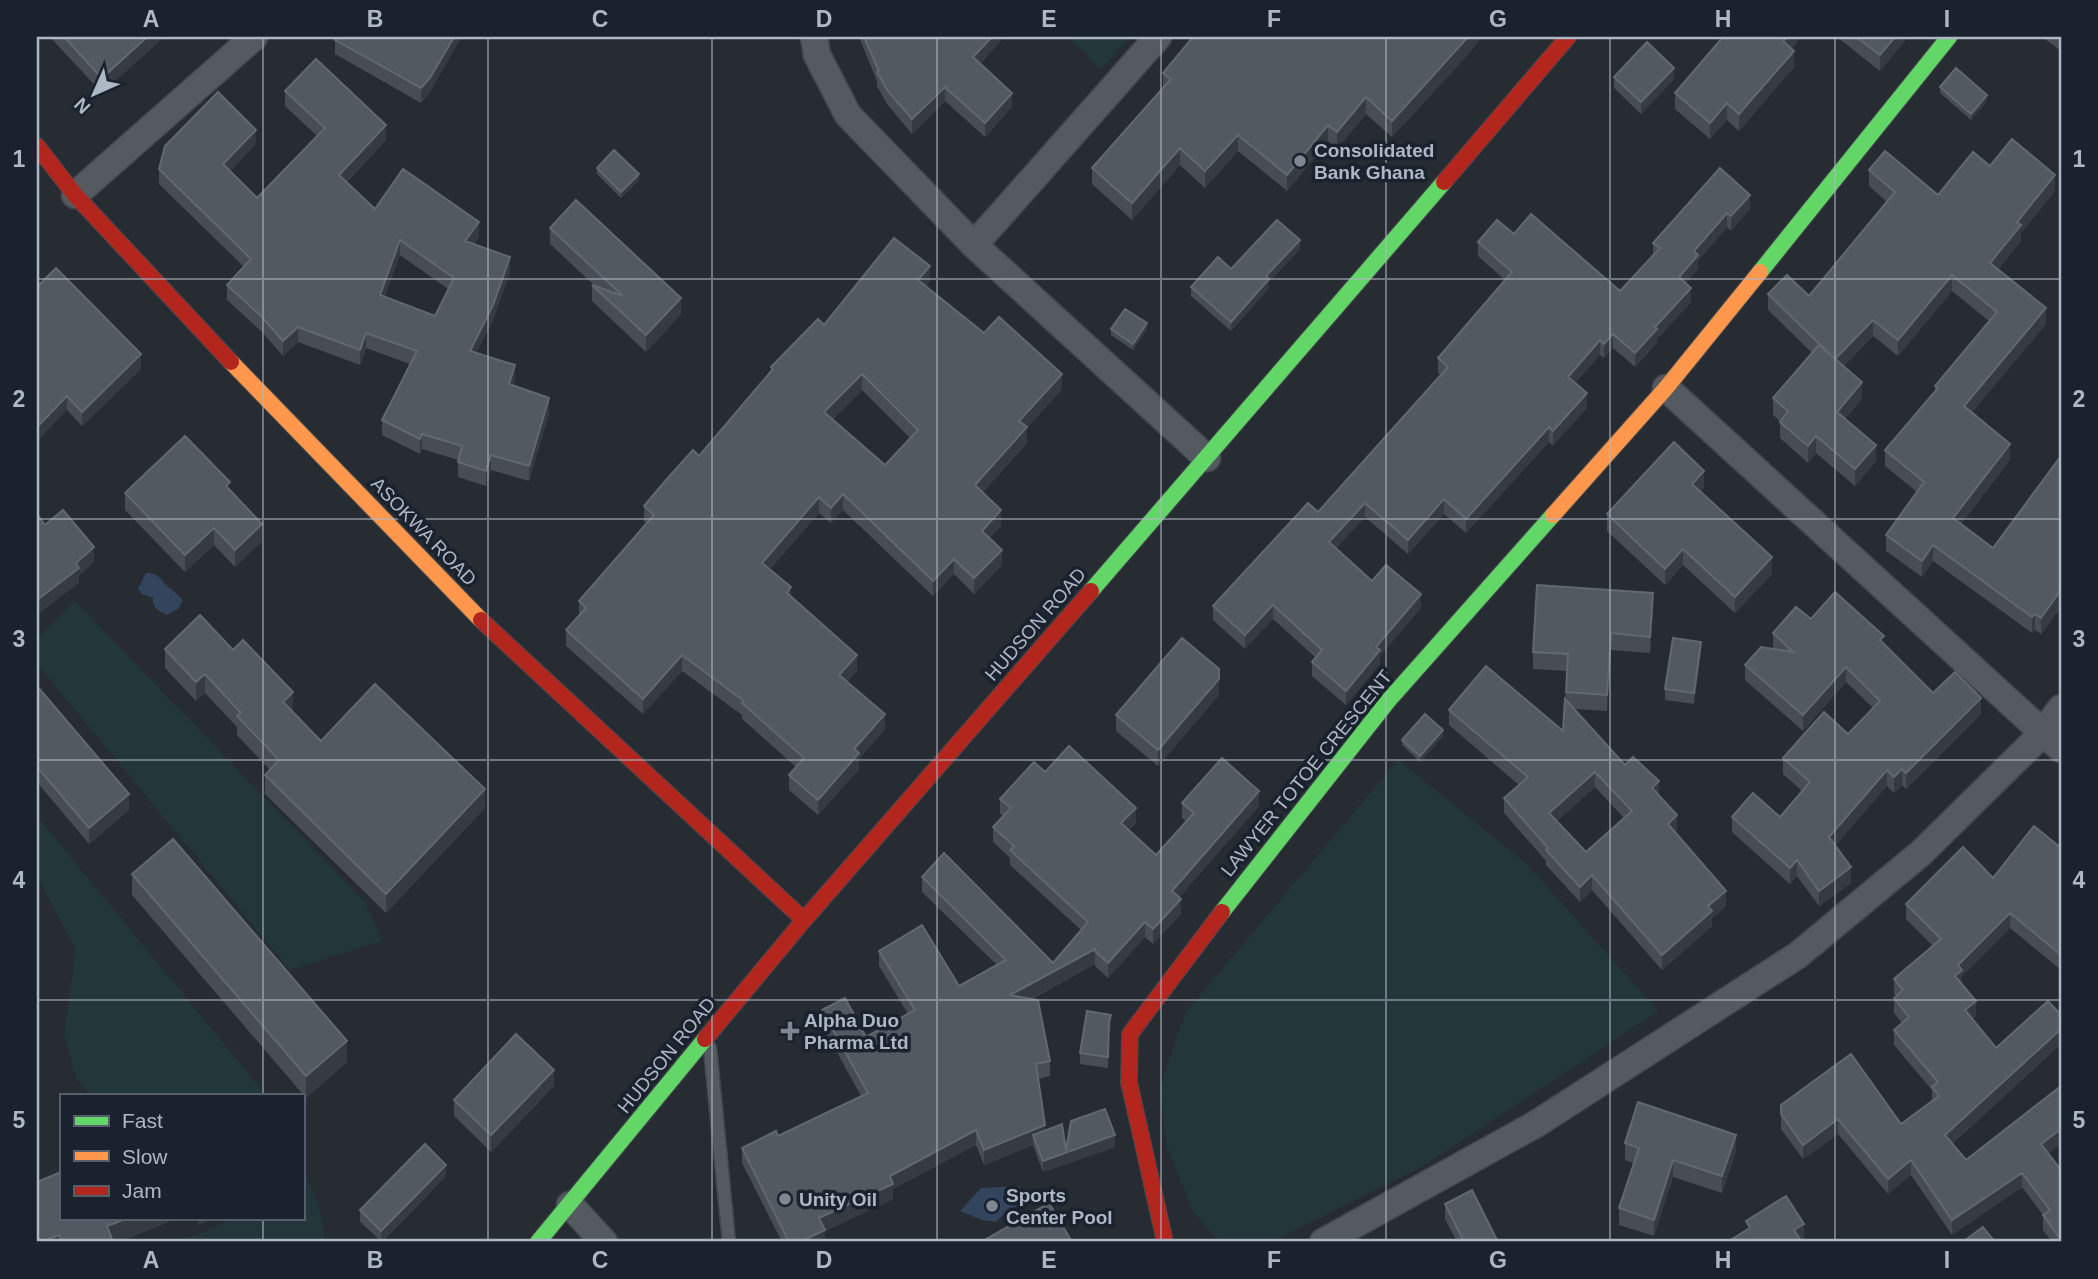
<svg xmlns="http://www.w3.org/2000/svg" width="2098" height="1279" viewBox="0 0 2098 1279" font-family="Arial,sans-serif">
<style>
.green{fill:#23373a}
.water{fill:#32455d}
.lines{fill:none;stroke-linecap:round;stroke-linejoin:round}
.lane-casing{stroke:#44484d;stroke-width:15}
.street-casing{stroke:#44484d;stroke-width:29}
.fast-casing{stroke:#44484d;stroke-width:18}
.slow-casing{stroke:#44484d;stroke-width:18}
.jam-casing{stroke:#44484d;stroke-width:18}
.lane{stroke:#555a61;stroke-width:12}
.street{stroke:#555a61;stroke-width:26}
.fast{stroke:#63d668;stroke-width:16}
.slow{stroke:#ff974d;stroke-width:16}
.jam{stroke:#b3261e;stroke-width:16}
.wall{fill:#484d54;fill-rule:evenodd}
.shaded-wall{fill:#363b41}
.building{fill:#535960;stroke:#616870;stroke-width:2;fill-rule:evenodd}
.grid{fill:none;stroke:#aeb8c5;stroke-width:2;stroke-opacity:0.55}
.poi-dot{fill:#7e8792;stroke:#19222d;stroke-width:2.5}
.labels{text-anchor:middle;stroke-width:7;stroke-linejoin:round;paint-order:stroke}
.poi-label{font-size:19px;font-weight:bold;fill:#aeb8c5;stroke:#19222d;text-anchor:start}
.street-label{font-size:19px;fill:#aeb8c5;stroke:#19222d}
.neatline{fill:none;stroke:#aeb8c5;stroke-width:2.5}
.grid-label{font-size:23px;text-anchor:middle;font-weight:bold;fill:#aeb8c5}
</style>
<rect width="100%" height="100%" fill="#262c32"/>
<path class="green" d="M1069,37H1130L1101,70Z
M75,601L365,902L382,941L290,970L37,664V639Z
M1398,760L1525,862L1658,1011L1425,1165L1271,1242H1220L1193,1212L1167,1146L1160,1087L1186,1012Z
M37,816L266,1095H91L77,1080L64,1034L76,950L37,876Z
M303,1170L319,1207L326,1242H179L237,1218H303Z"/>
<path class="water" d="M146,573C160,573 161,581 170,588C175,593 178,594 183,600L178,609L167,615C159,612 152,608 153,598L142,594L138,589Z
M1019,1186L1029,1202L1008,1210L996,1222L982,1220L960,1211L981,1188Z"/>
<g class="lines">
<g class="lane-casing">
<path id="lane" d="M710,1048L729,1242"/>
</g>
<g class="street-casing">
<path id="street" d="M814,37L817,55L848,115L974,245L1207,458
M75,195L254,37
M974,245L1158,37
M1666,388L2061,749
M570,1205L604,1242
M1323,1242L1536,1124L1798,955L1921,853L2043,733L2061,708"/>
</g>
<g class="fast-casing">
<path id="fast" d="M1760,272L1949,37
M1091,591L1444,182
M1222,912L1388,701L1553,515
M538,1242L705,1039"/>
</g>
<g class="slow-casing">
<path id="slow" d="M231,362L481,620
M1553,515L1666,388L1760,272"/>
</g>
<g class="jam-casing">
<path id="jam" d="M37,146L75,195L231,362
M1444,182L1568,37
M481,620L804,920
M705,1039L804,920L1091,591
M1165,1242L1129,1082L1130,1034L1222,912"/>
</g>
<use href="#lane" class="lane"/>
<use href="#street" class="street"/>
<use href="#fast" class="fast"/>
<use href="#slow" class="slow"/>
<use href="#jam" class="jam"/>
</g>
<path class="wall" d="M50,37H164L102,93Z
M859,37H1001V40L980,64L1012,107L985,137L945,101L912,134L887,104L877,86V81Z
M1193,37H1482L1463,60L1392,137L1366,114L1337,149L1328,141L1287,191L1238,151L1205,188L1180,165L1132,220L1092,184V168L1163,88V73Z
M1797,37V43L1791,48L1794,67L1739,131L1727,120L1710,139L1675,109V93Z
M1837,37H1908L1880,71Z
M2042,37H2061V51Z
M335,40L430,92L421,103L335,54Z
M1614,77L1674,79L1641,114L1614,88Z
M1940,87L1987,101L1971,120L1940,93Z
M285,91L386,140L347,182L375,209L479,236L474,244L510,272L493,320L476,353L515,380L513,385L549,413L529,481L491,470L486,486L458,477V460L422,449L420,454L382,435V420L410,364L366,348L360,365L298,342L283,356L262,332L227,300V285L244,267L159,184V169L256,144L230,171L257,198L317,136L285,106ZM400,255L448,289L435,316L384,297Z
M1990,166L2055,191L2021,233V241L1998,269L2046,324L1972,412L2010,460L1961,524L1993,548L2061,456V607L2041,634L2035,630L2032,633L1933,561L1922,577L1886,551V535L1917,492L1885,466V450L1935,392V386L1989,321L1952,291L1898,356L1873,336L1844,366L1862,399L1845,419L1876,461L1855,486L1816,453L1808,463L1780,438V421L1773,415V398L1812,353L1768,310V294L1809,296L1887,202L1869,186V170L1938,195Z
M597,168L639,180L621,198L597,174Z
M1720,168L1750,209L1731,231L1727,227L1698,261V269L1685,283L1691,302L1657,339V343L1635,367L1613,348L1604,358L1600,355L1575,383L1587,408L1553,445L1549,442L1466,533L1444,514L1408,554L1365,517L1336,548L1372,581L1421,608L1380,656V664L1346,705L1312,676V662L1316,658L1273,619L1245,649L1213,620V606L1318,512L1441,375L1438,373V358L1505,280L1478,256V242L1514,234L1620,291L1653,255V243Z
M550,228L681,314L646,352L592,301V285L595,286L550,244Z
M1300,249L1269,282V288L1231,331L1191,296V287L1231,269Z
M930,281L926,286L984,333L1062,389L1027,428V443L983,492L1001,526L989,538L1002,565L974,594L954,574L933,596L843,510L831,523L819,513L770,569L791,597L857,671L847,682L885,729L859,759V769L818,815L789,790V775L796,767L742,719V715L682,671L643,714L566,646V630L579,616V601L646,523L644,522V506L699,456L771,372V367L824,325ZM862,390L910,438L885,465L833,419Z
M37,287L141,369L82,426L67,410Z
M1111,329H1147L1133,350L1111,335Z
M1704,487L1701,491L1772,574L1735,613L1683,565L1665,585L1607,531V514Z
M230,490L262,541L235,567L214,545L185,572L125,510V493Z
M1653,610L1650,653L1611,650L1607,711L1575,709L1625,765L1659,795L1677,830L1675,832L1726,906L1712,918V926L1662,970L1592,890L1580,902L1546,865V861L1504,813V798L1519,785L1449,725V710L1563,731L1567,671L1533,669V652ZM1595,787L1624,818L1586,852L1557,821Z
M1811,619L1884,644L1933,693L1981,714L1906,789L1902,785L1894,793L1887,786L1835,845L1851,883L1819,906L1797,876L1790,884L1732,832V817H1780L1802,791L1783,774V758L1848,734L1873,708L1846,682L1803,731L1745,680V665L1773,649V633Z
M165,649L293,711L321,741L485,808L386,913L265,794V775L270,770L237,735V727L205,693L196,701L165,668Z
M1701,653L1694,704L1665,700V689Z
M37,686L129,810L89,844L37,782Z
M1219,695L1158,766L1116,731V715Z
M1443,736L1420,762L1402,745V740Z
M1045,772L1136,823L1129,830L1156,855L1186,821L1182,818V803L1259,806L1179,897L1181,914L1153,944L1145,937L1108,978L1095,966V964L1032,999L1050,1061V1076L1038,1079L1045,1130L1066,1150L1115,1147L1043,1172L1033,1145L984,1165L976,1145L893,1189V1199L825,1231V1242H782L742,1163V1148L778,1136L861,1096L822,1025V1010L866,1037L908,1014L879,966V951L959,986L997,965L922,892V877L1053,963L1081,930L1010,865V858L993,842V827L1003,816L1000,814V799Z
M2061,848V970L2010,928L1962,976V984L1976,1016L1972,1019L1996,1048L2061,1015V1044L1952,1144L1966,1160L2049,1154L2061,1170V1242H2052L2043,1230V1215L2022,1187L1952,1235L1911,1175L1888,1194L1838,1134L1803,1159L1781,1129V1105L1901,1124L1932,1101V1090L1894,1045V1030L1902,1023L1894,1013V998L1896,996L1894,994V979L1933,946L1906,919V904L1993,878Z
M132,874L347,1062L306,1098L132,895Z
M1111,1026L1109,1034L1108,1068L1080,1064V1053Z
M554,1086L491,1152L454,1116V1100Z
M1625,1143L1736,1151L1722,1193L1673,1177L1654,1236L1619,1225V1208L1634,1163L1625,1160Z
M446,1176L382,1242L360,1222V1210Z
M1445,1204L1498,1242H1457L1445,1219Z"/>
<path class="shaded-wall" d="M147,37H164L102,93V78Z
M454,37H462L430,92L421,103V88Z
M992,37H1001V40L973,71V57Z
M1468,37H1482L1463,60L1392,137V121Z
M1787,37H1797V43L1783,58V41Z
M1895,37H1908L1880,71V55Z
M1794,51V67L1739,131V114Z
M1674,68V79L1641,114V102Z
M945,87V101L912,134V119Z
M1012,93V107L985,137V123Z
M1987,95V101L1971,120V114Z
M1366,97V114L1337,149V132Z
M1727,103V120L1710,139V123Z
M386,125V140L339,190V175Z
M1328,125V141L1287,191V175Z
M256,130V144L223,179V164Z
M1238,135V151L1205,188V171Z
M1180,148V165L1132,220V203Z
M639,174V180L621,198V192Z
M2055,175V191L2021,233V241L1990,279V263L2017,222Z
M1750,195V209L1731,231V216Z
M1727,213V227L1698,261V269L1679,291V277L1694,251Z
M479,222V236L465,256V241Z
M400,240V255L380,310V295Z
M1300,240V249L1269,282V288L1231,331V322L1266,276Z
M510,257V272L493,320L470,366V351Z
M930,266V281L918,295V280Z
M1952,275V291L1898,356V340Z
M1691,288V302L1657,339V343L1635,367V353L1655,327Z
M681,298V314L646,352V335Z
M2046,308V324L1964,422V406Z
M1873,320V336L1835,375V359Z
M1147,323V329L1133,350V344Z
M298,327V342L283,356V341Z
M366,333V348L360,365V350Z
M1613,334V348L1604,358V344Z
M1600,340V355L1568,391V377Z
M141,354V369L82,426V412Z
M515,365V380L509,399V384Z
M862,374V390L824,427V412Z
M1062,374V389L1027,428V443L975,500V485L1019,421Z
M1862,382V399L1837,428V412Z
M1587,393V408L1553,445V431Z
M67,396V410L37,442V427Z
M549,398V413L529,481V466Z
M1549,427V442L1466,533V519Z
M422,434V449L420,454V439Z
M1816,436V453L1808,463V446Z
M2010,444V460L1953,534V518Z
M1876,445V461L1855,486V469Z
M491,455V470L486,486V471Z
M1704,471V487L1692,500V484Z
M843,494V510L831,523V508Z
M819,497V513L762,578V563Z
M1444,499V514L1408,554V540Z
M1365,503V517L1329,556V542Z
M1001,510V526L982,546V531Z
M262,524V541L235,567V550Z
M214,528V545L185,572V555Z
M1933,545V561L1922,577V561Z
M94,547V562L79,576V583L37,615V600Z
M1683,549V565L1665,585V569Z
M1002,550V565L974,594V578Z
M1772,557V574L1735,613V597Z
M954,559V574L933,596V581Z
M791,587V603L787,593Z
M2061,590V607L2041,634V618Z
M1653,593V610L1650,653V637Z
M1421,594V608L1380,656V664L1346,705V691L1376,647Z
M1273,605V619L1245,649V635Z
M2035,614V630L2032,633V617Z
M1611,633V650L1607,711V695Z
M1701,642V653L1694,704V693Z
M682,655V671L643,714V699Z
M857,655V671L839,691V675Z
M1846,667V682L1803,731V715Z
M205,674V693L196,701V682Z
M1219,679V695L1158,766V750Z
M293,692V711L283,721V702Z
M1981,698V714L1906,789V773Z
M885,714V729L859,759V769L818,815V800L854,749Z
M1443,730V736L1420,762V756Z
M1902,769V785L1894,793V777Z
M1887,770V786L1829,853V837Z
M1595,772V787L1549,828V813Z
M1659,781V796L1652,788Z
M485,789V808L386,913V894Z
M1259,791V806L1172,906V891Z
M129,794V810L89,844V828Z
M1136,808V823L1121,838V823Z
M1677,815V830L1668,839V824Z
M1797,860V876L1790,884V868Z
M1851,867V883L1819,906V891Z
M1592,875V890L1580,902V887Z
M1726,891V906L1712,918V926L1662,970V955L1708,906Z
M1181,899V914L1153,944V929Z
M2010,913V928L1962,976V985L1955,976L1958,965Z
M1145,922V937L1108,978V963Z
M1095,949V964L1010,1010V995Z
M1976,1001V1016L1965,1025V1010Z
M1111,1015V1026L1109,1034L1108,1068L1109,1022Z
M2061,1029V1044L1945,1150V1135Z
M347,1041V1062L306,1098V1076Z
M554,1070V1086L491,1152V1135Z
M1838,1119V1134L1803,1159V1145Z
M1045,1125V1140L1033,1135V1145L984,1165V1150Z
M2061,1129V1144L2041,1159V1144Z
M976,1130V1145L893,1189V1199L825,1231V1242H800L819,1218L890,1176Z
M1115,1135V1147L1043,1172V1161Z
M1736,1135V1151L1722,1193V1176Z
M1673,1160V1177L1654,1236V1220Z
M1911,1160V1175L1888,1194V1179Z
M446,1165V1176L381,1242V1231Z
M2022,1173V1187L1952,1235V1220Z
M128,1218H179L120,1242H105L107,1226Z
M198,1218H216L198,1225Z
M1804,1224V1239L1799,1242L1794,1230Z
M59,1235V1242H41Z"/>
<path class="building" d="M64,37H147L102,78Z
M337,37H454L430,78L421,88L335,40Z
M864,37H992L973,57L1012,93L985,123L945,87L912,119L887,90L877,72L879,71Z
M1193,37H1468L1392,121L1366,97L1337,132L1328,125L1287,175L1238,135L1205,171L1180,148L1132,203L1092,168L1171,79L1163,73Z
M1723,37H1787L1783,41L1794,51L1739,114L1727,103L1710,123L1675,93Z
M1856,37H1895L1880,55Z
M1647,42L1674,68L1641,102L1614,77Z
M316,59L386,125L339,175L375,209L403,169L479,222L465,241L510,257L493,305L470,351L515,365L509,384L549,398L529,466L491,455L486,471L458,462L462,446L422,434L420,439L382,420L417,351L366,333L360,350L298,327L283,341L262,317L227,285L251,259L159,169L165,146L218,92L256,130L223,164L257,198L325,128L285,91ZM400,240L454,278L435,316L380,295Z
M1956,68L1987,95L1971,114L1940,87Z
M2012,139L2055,175L2017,222L2021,225L1990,263L2046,308L1964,406L2010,444L1953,518L1993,548L2061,456V590L2041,618L2035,614L2032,617L1933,545L1922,561L1886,535L1924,482L1885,450L1938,388L1935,386L1997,312L1952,275L1898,340L1873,320L1835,359L1768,294L1787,275L1809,296L1895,192L1869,170L1885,151L1938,195L1973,152L1990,166Z
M614,150L639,174L621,192L597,168Z
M1720,168L1750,195L1731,216L1727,213L1694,251L1698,255L1679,277L1691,288L1655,327L1657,329L1635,353L1613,334L1604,344L1600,340L1568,377L1587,393L1553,431L1549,427L1466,519L1444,499L1408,540L1365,503L1329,542L1372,581L1386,565L1421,594L1376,647L1380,650L1346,691L1312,662L1322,650L1273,605L1245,635L1213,606L1308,503L1318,512L1448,367L1438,358L1512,272L1478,242L1497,220L1514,234L1531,214L1620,291L1660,248L1653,243Z
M576,200L681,298L646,335L592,285L623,296L550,228Z
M1277,220L1300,240L1266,276L1269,279L1231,322L1191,287L1218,257L1231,269Z
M894,238L930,266L918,280L984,333L999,317L1062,374L1019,421L1027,427L975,485L1001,510L982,531L1002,550L974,578L954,559L933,581L843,494L831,508L819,497L762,563L791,587L787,593L857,655L839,675L885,714L854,749L859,753L818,800L789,775L804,758L742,703L744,701L682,655L643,699L566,630L586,608L579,601L654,515L644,506L666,480L693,450L699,456L773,369L771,367L818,319L824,325ZM862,374L918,430L885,465L824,412Z
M56,268L141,354L82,412L67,396L37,427V287Z
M1125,309L1147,323L1133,344L1111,329Z
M1819,345L1862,382L1837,412L1876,445L1855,469L1816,436L1808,446L1780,422L1788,411L1773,398Z
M185,436L230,482L226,486L262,524L235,550L214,528L185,555L125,493Z
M1674,442L1704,471L1692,484L1772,557L1735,597L1683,549L1665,569L1607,514Z
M63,510L94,547L76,563L79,568L37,600V514L45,525Z
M1537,585L1653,593L1650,637L1611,633L1607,695L1566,692L1568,654L1533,652Z
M1835,592L1884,636L1880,640L1933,693L1955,672L1981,698L1906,773L1902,769L1894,777L1887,770L1829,837L1851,867L1819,891L1797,860L1790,868L1732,817L1753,793L1780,817L1810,782L1783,758L1824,712L1848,734L1880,701L1846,667L1803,715L1745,665L1761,647L1793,652L1773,633L1796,607L1811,619Z
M200,615L233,650L243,640L293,692L283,702L321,741L375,684L485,789L386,894L265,775L279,760L237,716L241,713L205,674L196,682L165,649Z
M1182,638L1219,669V679L1158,750L1116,715Z
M1673,638L1701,642L1694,693L1665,689Z
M1486,666L1563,731L1565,699L1625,765L1633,757L1659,781L1652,788L1677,815L1668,824L1726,891L1708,906L1712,911L1662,955L1592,875L1580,887L1546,850L1548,848L1504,798L1528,777L1449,710ZM1595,772L1632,811L1586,852L1549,813Z
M37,686L129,794L89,828L37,767Z
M1425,714L1443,730L1420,756L1402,740Z
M1069,746L1136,808L1121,823L1156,855L1194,813L1182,803L1222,758L1259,791L1172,891L1181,899L1153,929L1145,922L1108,963L1095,951V949L1010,995L1038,1000L1050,1061L1036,1064L1045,1125L984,1150L976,1130L890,1176L893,1184L819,1218L825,1230L800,1242H789L742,1148L776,1131L778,1136L868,1093L822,1010L845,998L866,1037L915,1010L879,951L922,925L959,986L1006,960L922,877L944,853L1053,963L1088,922L1010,850L1014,846L993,827L1011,808L1000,799L1034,762L1045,772Z
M2034,826L2061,848V955L2010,913L1958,965L1962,970L1955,976L1976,1001L1965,1010L1996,1048L2048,1001L2061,1015V1029L1945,1135L1966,1160L2061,1086V1129L2041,1144L2061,1170V1240L2043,1215L2050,1210L2022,1173L1952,1220L1911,1160L1888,1179L1838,1119L1803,1145L1781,1114V1105L1851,1054L1901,1124L1939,1096L1932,1087L1938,1082L1894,1030L1909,1017L1894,998L1903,990L1894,979L1941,939L1906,904L1963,847L1993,878Z
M173,839L347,1041L306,1076L132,874Z
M1087,1011L1111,1015L1109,1022L1108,1057L1080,1053Z
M516,1034L554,1070L491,1135L454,1100Z
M1638,1102L1736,1135L1722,1176L1673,1160L1654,1220L1619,1208L1639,1148L1625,1143Z
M1105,1109L1115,1135L1043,1161L1033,1135L1062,1124L1066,1150L1071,1121Z
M425,1144L446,1165L381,1231L360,1210Z
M61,1172V1218H128L107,1226L112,1239L105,1242H62L59,1235L41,1242H37V1182Z
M1472,1190L1498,1242H1464L1445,1204Z
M1786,1196L1804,1224L1794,1230L1802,1242H1727L1750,1228L1746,1221Z
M1049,1203L1072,1242H981Z
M1983,1227L1995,1242H1963Z"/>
<path class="grid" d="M263,37V1095M488,37V1242M712,37V1242M937,37V1242M1161,37V1242M1386,37V1242M1610,37V1242M1835,37V1242M37,279H2061M37,519H2061M37,760H2061M37,1000H2061M263,1218V1242"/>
<g class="poi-dot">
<circle cx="1300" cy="161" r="7"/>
<path d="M786.5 1020.5h7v7h7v7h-7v7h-7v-7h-7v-7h7z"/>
<circle cx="785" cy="1199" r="7"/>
<circle cx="992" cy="1206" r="7"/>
</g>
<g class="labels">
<g class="poi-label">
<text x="1314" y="157">Consolidated<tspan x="1314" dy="22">Bank Ghana</tspan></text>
<text x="804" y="1027">Alpha Duo<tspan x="804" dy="22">Pharma Ltd</tspan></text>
<text x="1006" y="1202">Sports<tspan x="1006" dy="22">Center Pool</tspan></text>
<text x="799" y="1206">Unity Oil</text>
</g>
<g class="street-label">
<text transform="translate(424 531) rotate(46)" y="7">ASOKWA ROAD</text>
<text transform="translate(1035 624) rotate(-49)" y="7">HUDSON ROAD</text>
<text transform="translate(1306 773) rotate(-51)" y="7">LAWYER TOTOE CRESCENT</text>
<text transform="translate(666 1055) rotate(-51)" y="7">HUDSON ROAD</text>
</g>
</g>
<rect width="2098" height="1279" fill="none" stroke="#19222d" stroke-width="77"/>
<rect x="60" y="1094" width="245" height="126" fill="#19222d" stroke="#555e6a" stroke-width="2"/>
<rect x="74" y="1116" width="35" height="10" fill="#63d668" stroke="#555e6a" stroke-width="2"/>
<text x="122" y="1128" font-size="21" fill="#aeb8c5">Fast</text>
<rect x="74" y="1151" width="35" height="10" fill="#ff974d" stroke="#555e6a" stroke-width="2"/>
<text x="122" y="1164" font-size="21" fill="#aeb8c5">Slow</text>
<rect x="74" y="1186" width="35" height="10" fill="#b3261e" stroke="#555e6a" stroke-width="2"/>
<text x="122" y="1198" font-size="21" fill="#aeb8c5">Jam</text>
<g transform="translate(94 94) rotate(225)" stroke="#19222d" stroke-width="5" paint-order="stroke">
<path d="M0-5L12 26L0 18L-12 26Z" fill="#aeb8c5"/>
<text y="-10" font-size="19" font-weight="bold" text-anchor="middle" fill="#aeb8c5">N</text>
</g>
<rect x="38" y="38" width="2022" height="1202" class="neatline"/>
<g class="grid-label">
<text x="151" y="27">A</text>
<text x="375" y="27">B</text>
<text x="600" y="27">C</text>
<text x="824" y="27">D</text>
<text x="1049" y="27">E</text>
<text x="1274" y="27">F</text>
<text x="1498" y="27">G</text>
<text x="1723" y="27">H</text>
<text x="1947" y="27">I</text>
<text x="19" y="167">1</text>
<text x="2079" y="167">1</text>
<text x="19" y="407">2</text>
<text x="2079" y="407">2</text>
<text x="19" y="647">3</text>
<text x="2079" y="647">3</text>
<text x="19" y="888">4</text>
<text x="2079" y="888">4</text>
<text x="19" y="1128">5</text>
<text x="2079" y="1128">5</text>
<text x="151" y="1268">A</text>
<text x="375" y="1268">B</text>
<text x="600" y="1268">C</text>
<text x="824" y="1268">D</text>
<text x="1049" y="1268">E</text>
<text x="1274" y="1268">F</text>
<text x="1498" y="1268">G</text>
<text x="1723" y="1268">H</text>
<text x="1947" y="1268">I</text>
</g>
</svg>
